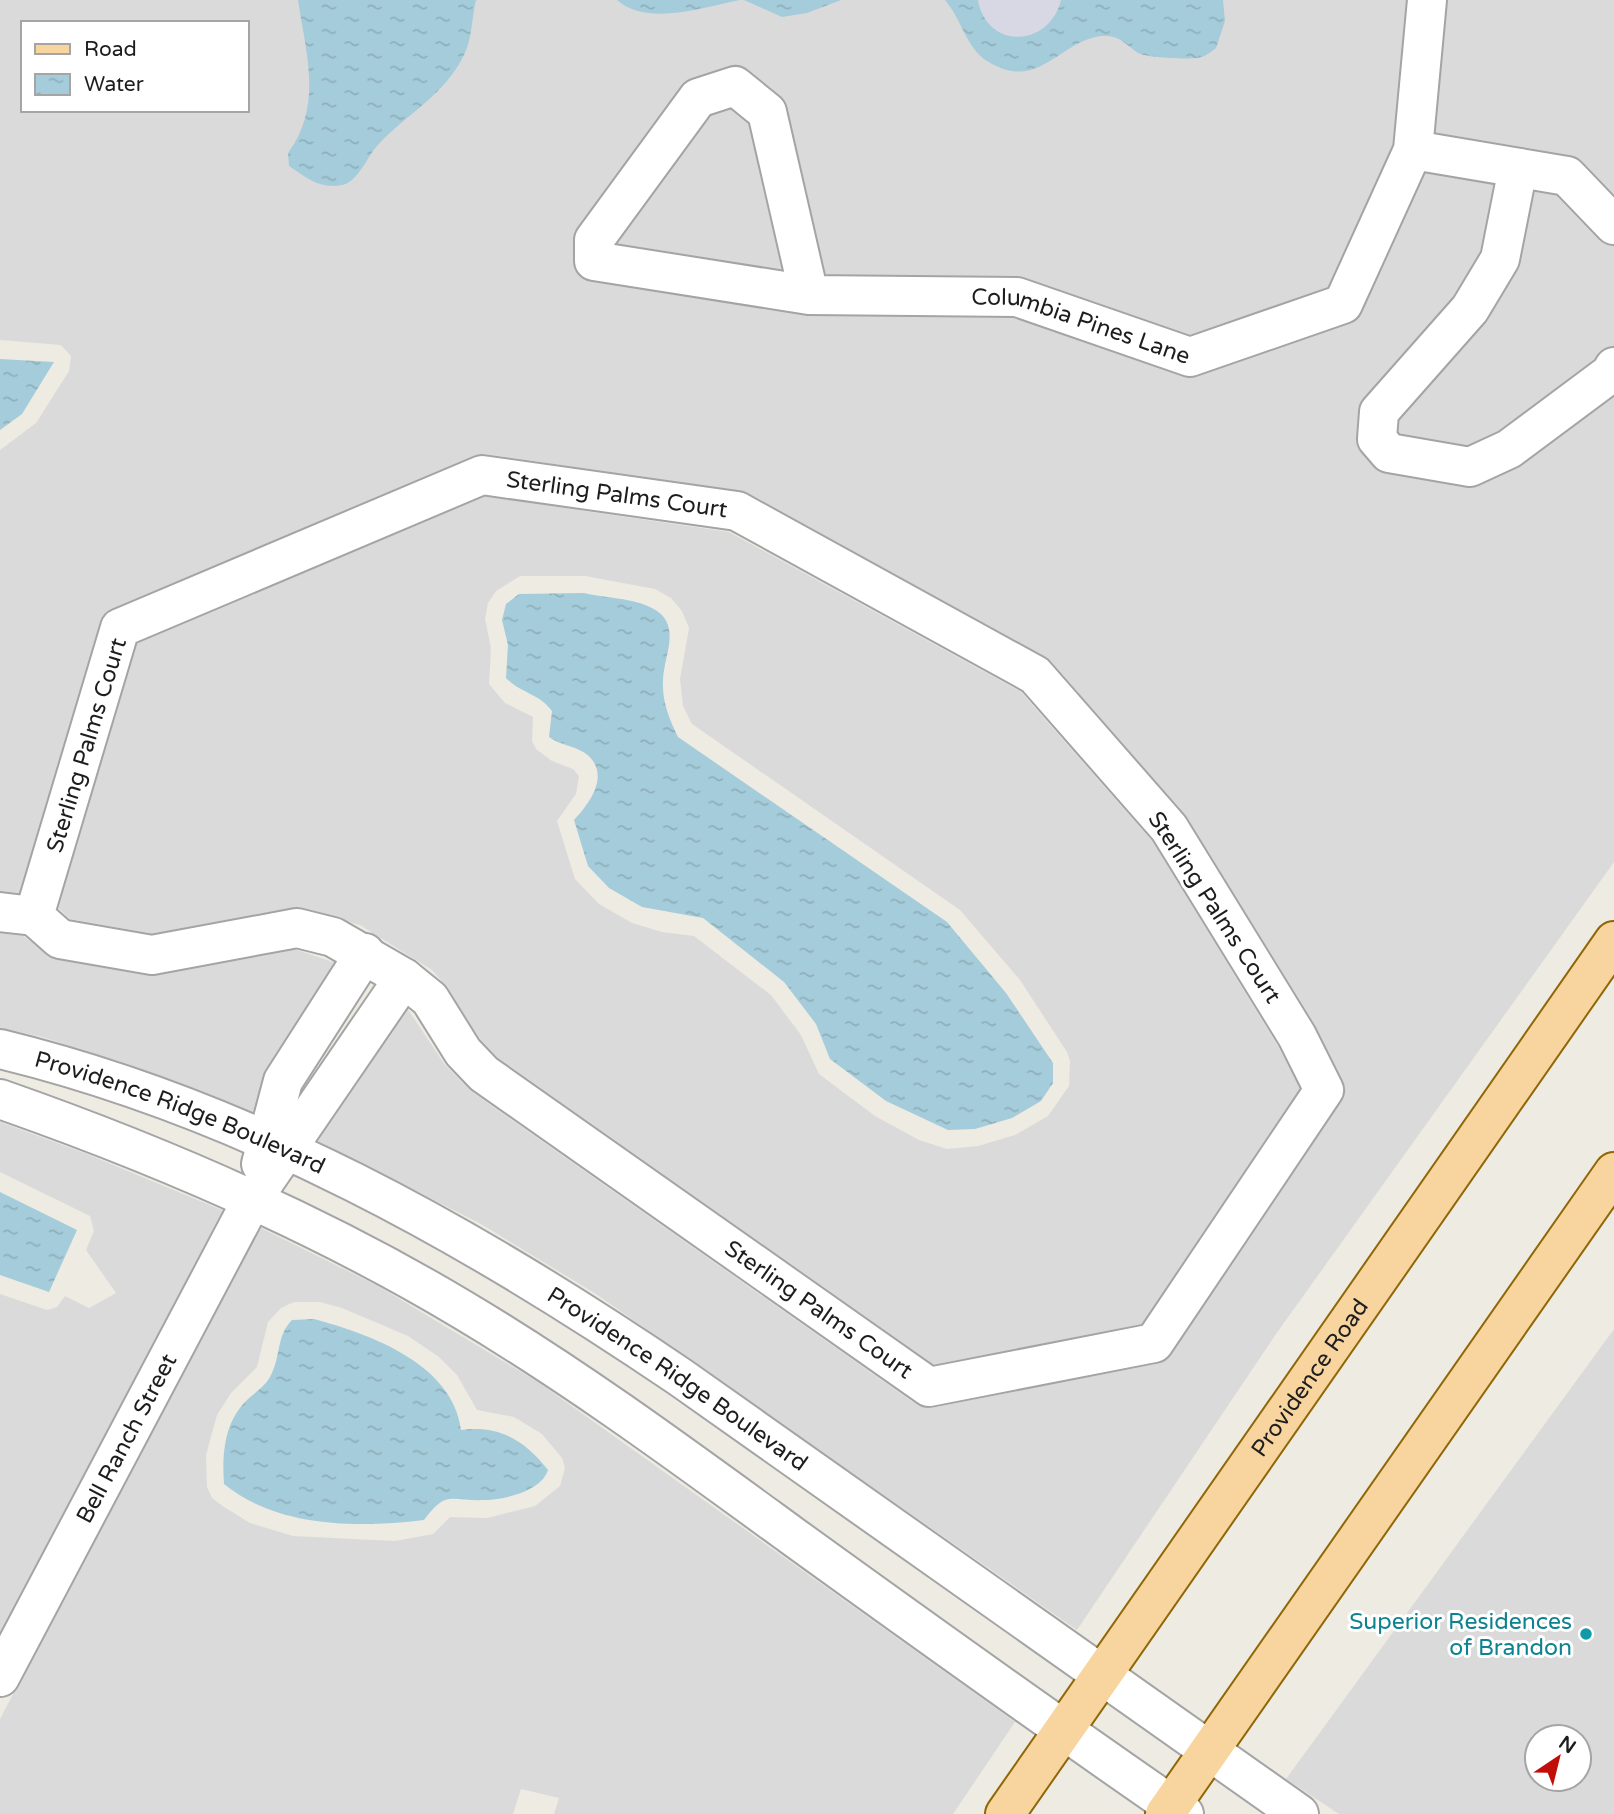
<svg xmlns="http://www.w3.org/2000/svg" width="1614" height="1814" viewBox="0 0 1614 1814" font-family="'Varela Round',sans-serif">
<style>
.residential{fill:#dbdada;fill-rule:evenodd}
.plaza{fill:#d8d8e4}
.water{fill:url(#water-ripples)}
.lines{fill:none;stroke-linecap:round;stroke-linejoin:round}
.minor-casing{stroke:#a4a4a4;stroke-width:42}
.major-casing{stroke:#906706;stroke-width:42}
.minor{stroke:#fff;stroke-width:38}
.major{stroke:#f8d49e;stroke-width:38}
.culture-dot{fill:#0f9aa8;stroke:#fff;stroke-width:2.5}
.labels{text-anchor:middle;stroke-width:6;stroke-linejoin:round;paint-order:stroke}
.street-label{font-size:23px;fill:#1d1d1d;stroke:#fff}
.culture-label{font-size:23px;fill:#0d838f;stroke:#fff;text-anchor:end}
</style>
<defs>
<pattern id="water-ripples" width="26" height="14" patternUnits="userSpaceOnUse" patternTransform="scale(1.75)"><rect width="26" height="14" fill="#a5ccda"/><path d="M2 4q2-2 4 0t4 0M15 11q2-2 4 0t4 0" fill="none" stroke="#8eafbb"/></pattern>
</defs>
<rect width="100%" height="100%" fill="#eeebe3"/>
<path class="residential" d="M0,0H1614V862L1276,1334L1077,1630L596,1294L481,1224L316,1140L407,1008L445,1065L472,1092L917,1405L931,1408L1155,1364L1169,1354L1340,1101L1342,1079L1314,1023L1186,816L1050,660L748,493L487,454L476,456L114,609L101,624L20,893L0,891V450L36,423L69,371L71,356L61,345L0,340ZM23,23H247V110H23Z
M482,496L729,532L1021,692L1153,842L1279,1048L1301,1090L1143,1325L936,1366L498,1058L479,1038L447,987L432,970L360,925L296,908L154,934L70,919L57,907L136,643ZM520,576H585L655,589L671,598L682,611L689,628L680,679L683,706L692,724L960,910L1020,980L1067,1052L1070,1061L1069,1086L1048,1116L1015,1135L978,1146L947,1149L919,1140L875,1116L819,1074L801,1035L771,995L694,936L662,932L632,923L599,904L575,879L557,821L576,794L579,776L573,769L552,761L536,749L532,741L533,717L505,703L489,684L491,648L485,619L488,603L496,591Z
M0,933L23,936L55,959L146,975L294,949L336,963L267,1071L254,1113L131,1065L42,1037L0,1028Z
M0,1122L87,1154L224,1211L0,1636V1294L47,1310L57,1307L65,1296L89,1308L116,1293L86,1250L94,1231L90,1216L0,1172Z
M259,1227L378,1286L538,1382L1015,1722L953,1814H554L559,1798L521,1789L513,1814H0V1719ZM294,1302H320L342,1308L408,1336L439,1357L457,1375L477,1410L514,1417L542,1434L562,1458L565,1468L560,1486L535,1506L487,1518L450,1517L433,1534L395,1541L293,1536L250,1523L224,1507L212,1498L207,1487L206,1455L217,1415L231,1393L257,1367L268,1322L281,1308Z
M1614,1329V1814H1339L1286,1779ZM1537,1737H1579V1779H1537Z"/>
<path class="plaza" d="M978,0H1061L1051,24L1025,37L998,32L986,22Z"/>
<path class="water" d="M298,0H476C472,16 472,38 465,53C444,97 408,112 377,146C367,157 358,182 342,185C321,190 305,177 289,166L288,153C323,105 306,54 298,0Z
M617,0H740C704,7 647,27 617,0Z
M744,0H841L807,13L782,17Z
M945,0H978C987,50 1049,48 1061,0H1223L1225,21L1216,48C1212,51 1207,55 1202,57C1193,60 1147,58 1138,53C1125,44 1118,34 1101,36C1060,41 1040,90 992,64C966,51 963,21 945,0Z
M0,359L54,362L22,414L0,430Z
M584,593C605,598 633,598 652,608C683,624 664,654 663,680C662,702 669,718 678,737L947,922L1006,993L1053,1063V1083L1041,1101L1012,1118L975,1129L948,1130L886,1101L830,1059L816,1024L784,982L703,918L642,907L609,888L588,866L574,820C590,803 612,773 585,753C575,746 560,745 549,737L552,711C540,694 521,693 506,678L508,645L502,620L506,604L519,594Z
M0,1192L77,1230L49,1292L0,1275Z
M314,1319C370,1334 453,1364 461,1430C499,1425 525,1440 548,1470C541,1492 503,1500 482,1500C471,1501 459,1498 449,1499C438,1501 431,1511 424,1520C358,1528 278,1528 224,1484C222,1455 224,1424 245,1402C255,1392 265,1387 271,1375C281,1356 276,1336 292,1320Z"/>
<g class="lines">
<g class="minor-casing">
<g id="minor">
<path d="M1413,150L1567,176L1614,225"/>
<path d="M1518,168L1500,259L1470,309L1379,412L1377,439L1389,453L1470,467L1509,449L1611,373L1614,367"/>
<path id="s1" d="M809,295L767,112L735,86L698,98L594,240V261L809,295L1017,297L1190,357L1343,304L1413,150L1427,0"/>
<path d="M482,475L737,511L1035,675L1169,828L1297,1036L1324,1090L1154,1343L929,1387L484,1074L463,1052L430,999L404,978L333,937L297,928L152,955L60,939L34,916L120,628Z"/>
<path d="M0,912L34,916"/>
<path id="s2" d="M0,1049C247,1109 471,1235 680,1377L1299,1814"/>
<path d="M0,1099C160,1155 318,1223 463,1310C577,1378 684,1457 791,1535C921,1629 1052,1723 1184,1814"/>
<path d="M261,1164L283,1081L365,953"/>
<path id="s3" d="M0,1677L252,1200L404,978"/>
</g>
</g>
<g class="major-casing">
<g id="major">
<path id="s4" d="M1005,1814L1614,941"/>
<path d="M1165,1814L1614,1172"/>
</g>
</g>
<use href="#minor" class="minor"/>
<use href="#major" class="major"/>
</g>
<circle class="culture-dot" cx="1586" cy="1634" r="7"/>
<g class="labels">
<g class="street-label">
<text dy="8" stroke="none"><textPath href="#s1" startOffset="959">Columbia Pines Lane</textPath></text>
<text transform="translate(617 494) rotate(8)" y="8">Sterling Palms Court</text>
<text transform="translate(86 745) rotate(-73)" y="8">Sterling Palms Court</text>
<text transform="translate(1215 907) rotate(57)" y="8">Sterling Palms Court</text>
<text dy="8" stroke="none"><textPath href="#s2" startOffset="191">Providence Ridge Boulevard</textPath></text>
<text transform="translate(819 1309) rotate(35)" y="8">Sterling Palms Court</text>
<text dy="8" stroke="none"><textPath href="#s4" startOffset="532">Providence Road</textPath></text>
<text dy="8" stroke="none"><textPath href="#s2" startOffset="758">Providence Ridge Boulevard</textPath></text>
<text dy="8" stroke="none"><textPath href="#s3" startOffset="270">Bell Ranch Street</textPath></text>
</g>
<g class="culture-label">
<text x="1572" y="1629">Superior Residences<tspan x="1572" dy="26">of Brandon</tspan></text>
</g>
</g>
<rect x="21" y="21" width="228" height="91" fill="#ffffff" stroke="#a5a5a5" stroke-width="2"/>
<rect x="35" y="44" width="35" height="10" fill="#f8d49e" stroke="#a5a5a5" stroke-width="2"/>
<text x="84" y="56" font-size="21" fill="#1d1d1d">Road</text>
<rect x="35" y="74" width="35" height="21" fill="url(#water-ripples)" stroke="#a5a5a5" stroke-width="2"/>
<text x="84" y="91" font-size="21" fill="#1d1d1d">Water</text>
<g transform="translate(1558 1758) rotate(35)"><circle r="33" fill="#ffffff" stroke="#a5a5a5" stroke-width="2"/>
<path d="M0-5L12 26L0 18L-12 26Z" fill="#c20e08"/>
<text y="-10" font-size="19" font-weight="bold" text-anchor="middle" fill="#1d1d1d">N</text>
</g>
</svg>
